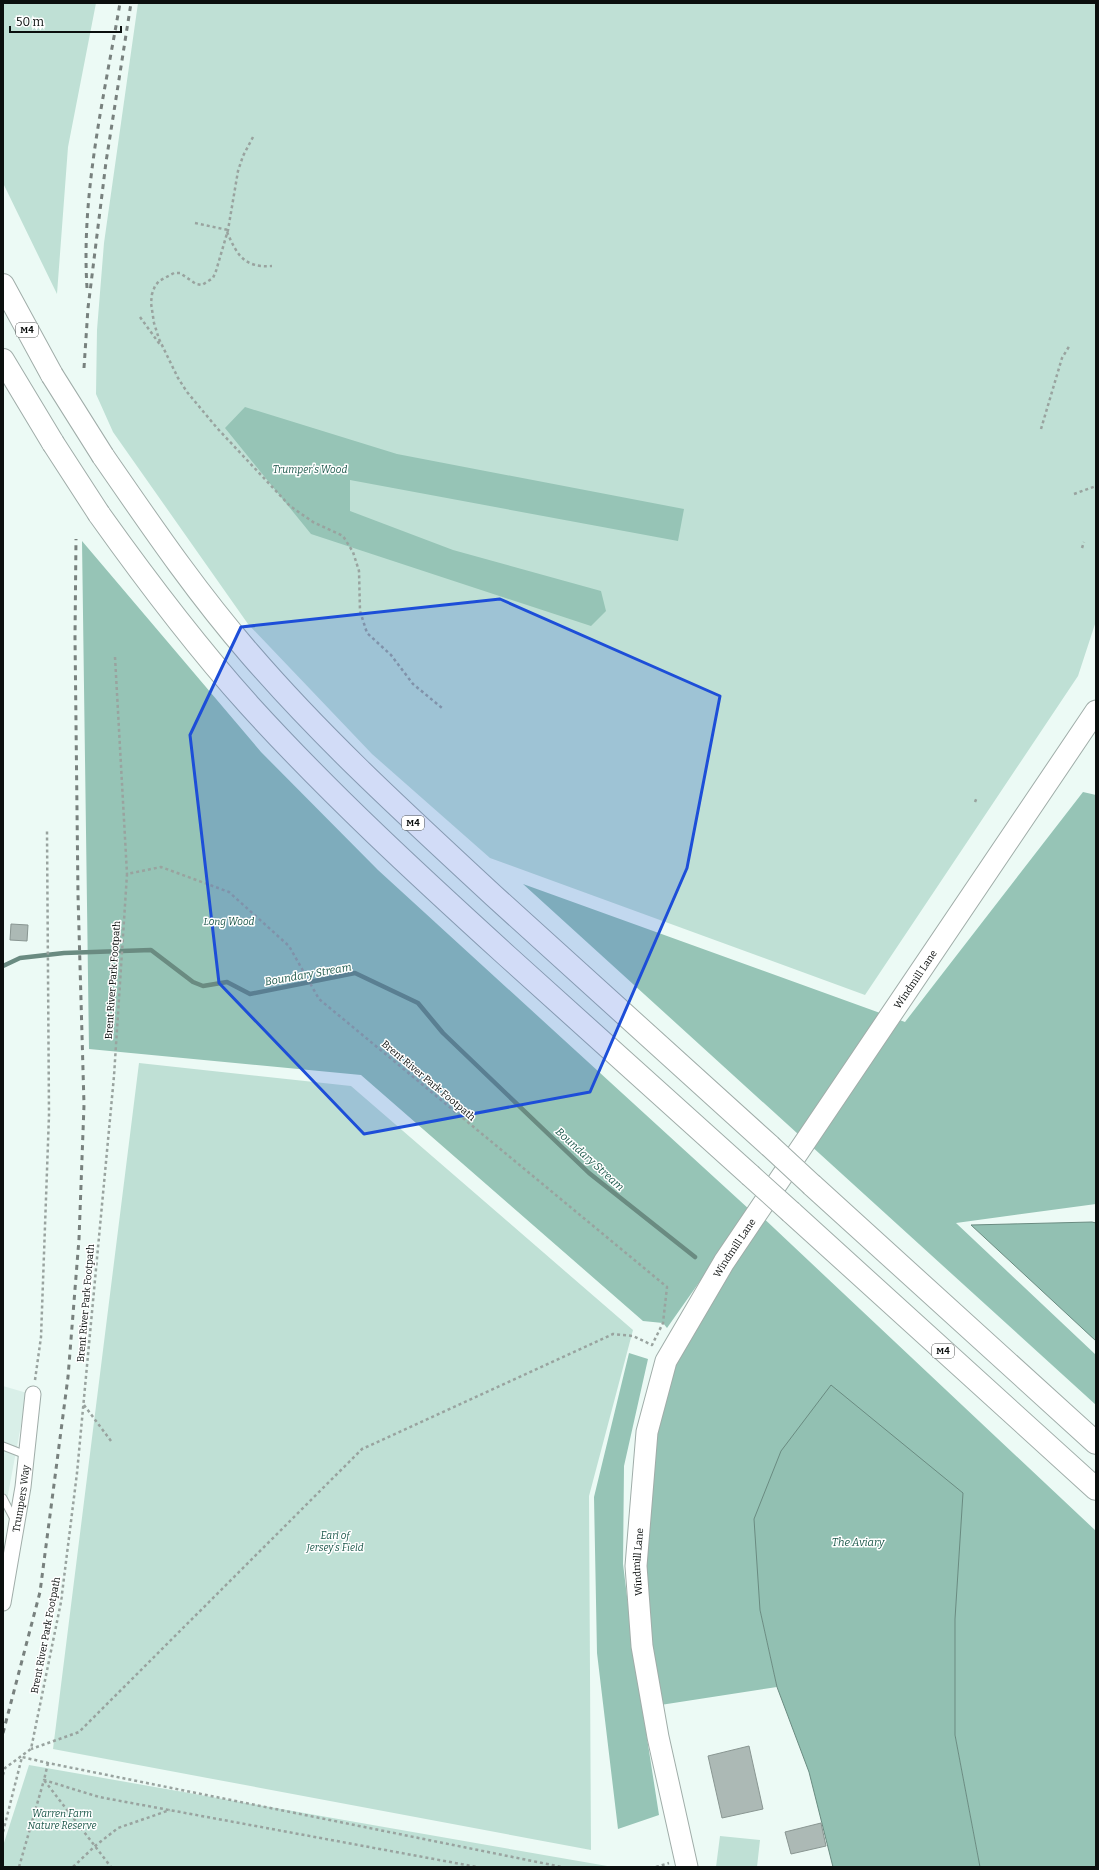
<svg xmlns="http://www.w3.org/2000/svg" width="1099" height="1870" viewBox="0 0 1099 1870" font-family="Bitter,serif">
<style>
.built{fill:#d9efe8}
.green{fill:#bfe0d5}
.forest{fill:#96c4b6}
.water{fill:#92c0b2;stroke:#6a8b81}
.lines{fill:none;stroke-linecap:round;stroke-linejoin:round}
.stream{stroke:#6a8b81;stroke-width:4.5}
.building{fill:#acb9b5;stroke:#899692}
.lane-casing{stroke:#a0ada9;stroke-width:9}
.street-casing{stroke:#a0ada9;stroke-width:17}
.secondary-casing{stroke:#a0ada9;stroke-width:23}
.highway-casing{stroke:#a0ada9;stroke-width:24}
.path{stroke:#99a39f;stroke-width:2.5;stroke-dasharray:3 3;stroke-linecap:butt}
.lane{stroke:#fff;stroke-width:7}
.street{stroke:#fff;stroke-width:15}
.secondary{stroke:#fff;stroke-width:21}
.highway{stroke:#fff;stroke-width:22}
.rail{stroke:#78817e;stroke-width:3;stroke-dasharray:5 5;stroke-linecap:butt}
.highway-bridge-casing{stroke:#a0ada9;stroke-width:24;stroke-linecap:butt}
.highway-bridge{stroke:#fff;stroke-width:22}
.marked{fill:#1d4ed8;fill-opacity:0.2;stroke:#1d4ed8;stroke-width:3;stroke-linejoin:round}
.labels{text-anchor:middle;stroke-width:3;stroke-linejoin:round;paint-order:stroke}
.shield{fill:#fff;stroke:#545756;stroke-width:1}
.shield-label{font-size:9px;font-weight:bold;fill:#0b0f0e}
.park-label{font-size:10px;font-style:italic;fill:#1a5649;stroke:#fff}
.street-label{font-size:10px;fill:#0b0f0e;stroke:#fff}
.water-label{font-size:11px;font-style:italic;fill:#1d594b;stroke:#fff}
</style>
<rect width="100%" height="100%" fill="#ecfaf5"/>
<path class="built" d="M3,1386L27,1393L3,1521Z"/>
<path class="green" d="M3,3H96L68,147L57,294L3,183Z
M138,3H1096V621L1078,676L865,995L490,858L372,754L248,624L113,432L96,394L97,330L104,243Z
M139,1063L351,1086L633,1330L589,1496L591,1850L53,1749Z
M29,1765L613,1867H3V1846Z
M720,1836L760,1840L757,1867H716Z"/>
<path class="forest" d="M245,407L397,454L684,509L678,541L350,480V511L453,550L601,591L606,611L591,626L311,534L225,428Z
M82,541L261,752L378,870L750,1210L667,1328L663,1323L643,1321L361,1075L89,1049Z
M1083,792L1096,795V1204L956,1223L1096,1355V1405L523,884L905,1022Z
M759,1214L1096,1531V1867H980L955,1735V1619L760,1610L777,1687L654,1706L639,1564L652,1451L673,1363Z
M629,1353L648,1359L624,1466L623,1564L635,1661L659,1815L618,1829L597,1653L594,1497Z"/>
<path class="water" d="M1096,1223V1341L971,1225L1092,1222Z
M831,1385L963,1493L955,1619V1735L980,1867H833L809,1772L777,1687L760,1610L754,1519L781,1451Z"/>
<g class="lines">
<path class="stream" d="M3,966L20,958L64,953L151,950L193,982L203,986L227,982L250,994L355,973L418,1003L443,1033L589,1173L695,1257"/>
</g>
<path class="building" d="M11,924L28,925L27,941L10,940Z
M749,1746L763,1809L722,1818L708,1756Z
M821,1823L826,1846L791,1854L785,1832Z"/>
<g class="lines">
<g class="lane-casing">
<path id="lane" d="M3,1446L26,1455
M3,1498L15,1521"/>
</g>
<g class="street-casing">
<g id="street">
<path id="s1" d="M3,1603L23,1487L33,1394"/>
</g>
</g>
<g class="secondary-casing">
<g id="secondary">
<path id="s2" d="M687,1867L658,1737L642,1646L636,1566L647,1432L666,1361L724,1262L1096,711"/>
</g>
</g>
<g class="highway-casing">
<path id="highway" d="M3,285L52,375
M3,360L53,443
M103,456C150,524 196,592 250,654C325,741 410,818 494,896C586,980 678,1063 770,1146
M99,514C146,580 195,645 249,705C330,794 418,875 507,956C588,1029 669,1102 750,1175
M812,1185L1096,1443
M791,1212L1096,1489"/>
</g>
<path class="path" d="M253,137L243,156L238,171L228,230L216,271L213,278L202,285L196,284L180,273H174L159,281L155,286L152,294L151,303L154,323L159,339L178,378L187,392L217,428L290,506L313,522L343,536L353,552L359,571L360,611L367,633L391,655L413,684L442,708
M195,223L228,230
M227,232C237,255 244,268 272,266
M140,317L161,346
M1041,429L1062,358L1070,345
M1074,494L1096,486
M1082,548L1084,542
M115,657L127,874
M975,802L977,797
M35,1380L41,1337L49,1115L47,831
M84,1405L111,1441
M48,1763L44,1780L111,1867
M3,1775L5,1768L31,1749L61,1602L77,1473L114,1076L127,874L161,867L229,892L289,946L319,999L667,1287L663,1323L652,1345L633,1336L613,1334L362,1449L79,1732L31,1749
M3,1832L22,1757L48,1763L562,1867
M19,1867L44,1780L99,1797L477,1867
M73,1867L95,1846L118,1828L170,1810
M656,1867L669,1863"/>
<use href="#lane" class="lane"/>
<use href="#street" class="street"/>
<use href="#secondary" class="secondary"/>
<use href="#highway" class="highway"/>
<path class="rail" d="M87,288C81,193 104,97 120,3
M84,368L88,308L106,162L131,3
M3,1733L40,1592L68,1377L79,1239L84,1105L78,895L75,637L76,539"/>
<g class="highway-bridge-casing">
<path id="highway-bridge" d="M52,375L103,456
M53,443L99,514
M770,1146L812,1185
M750,1175L791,1212"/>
</g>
<use href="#highway-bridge" class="highway-bridge"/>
</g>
<path class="marked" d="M500,599L720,696L687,868L590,1092L364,1134L219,983L190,735L241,627Z"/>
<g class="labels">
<g class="shield">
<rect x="16" y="323" width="22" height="14" rx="3"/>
<rect x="402" y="816" width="22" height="14" rx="3"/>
<rect x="932" y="1344" width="22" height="14" rx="3"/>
</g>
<g class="shield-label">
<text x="27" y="333">M4</text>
<text x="413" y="826">M4</text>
<text x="943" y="1354">M4</text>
</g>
<g class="park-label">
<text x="310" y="473">Trumper's Wood</text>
<text x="229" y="925">Long Wood</text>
<text x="335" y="1539">Earl of<tspan x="335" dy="12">Jersey's Field</tspan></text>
<text x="62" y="1817">Warren Farm<tspan x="62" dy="12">Nature Reserve</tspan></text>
</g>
<g class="street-label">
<text dy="4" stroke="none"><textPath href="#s2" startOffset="970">Windmill Lane</textPath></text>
<text transform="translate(112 980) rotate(-86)" y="4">Brent River Park Footpath</text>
<text transform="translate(429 1080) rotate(40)" y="4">Brent River Park Footpath</text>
<text dy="4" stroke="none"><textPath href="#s2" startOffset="646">Windmill Lane</textPath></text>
<text transform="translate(85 1303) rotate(-85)" y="4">Brent River Park Footpath</text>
<text dy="4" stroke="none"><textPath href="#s1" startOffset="106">Trumpers Way</textPath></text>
<text dy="4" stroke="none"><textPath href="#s2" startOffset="310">Windmill Lane</textPath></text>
<text transform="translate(45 1635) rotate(-79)" y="4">Brent River Park Footpath</text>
</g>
<g class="water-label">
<text transform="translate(308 974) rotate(-10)" y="4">Boundary Stream</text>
<text transform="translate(590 1159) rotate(42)" y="4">Boundary Stream</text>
<text x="858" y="1546">The Aviary</text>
</g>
</g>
<rect width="1099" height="1870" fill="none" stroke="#0b0f0e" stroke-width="8"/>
<path d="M10 26v6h111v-6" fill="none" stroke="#0b0f0e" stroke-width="2"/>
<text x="16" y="26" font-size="12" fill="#0b0f0e" stroke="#ffffff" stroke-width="3" paint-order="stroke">50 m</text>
</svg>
